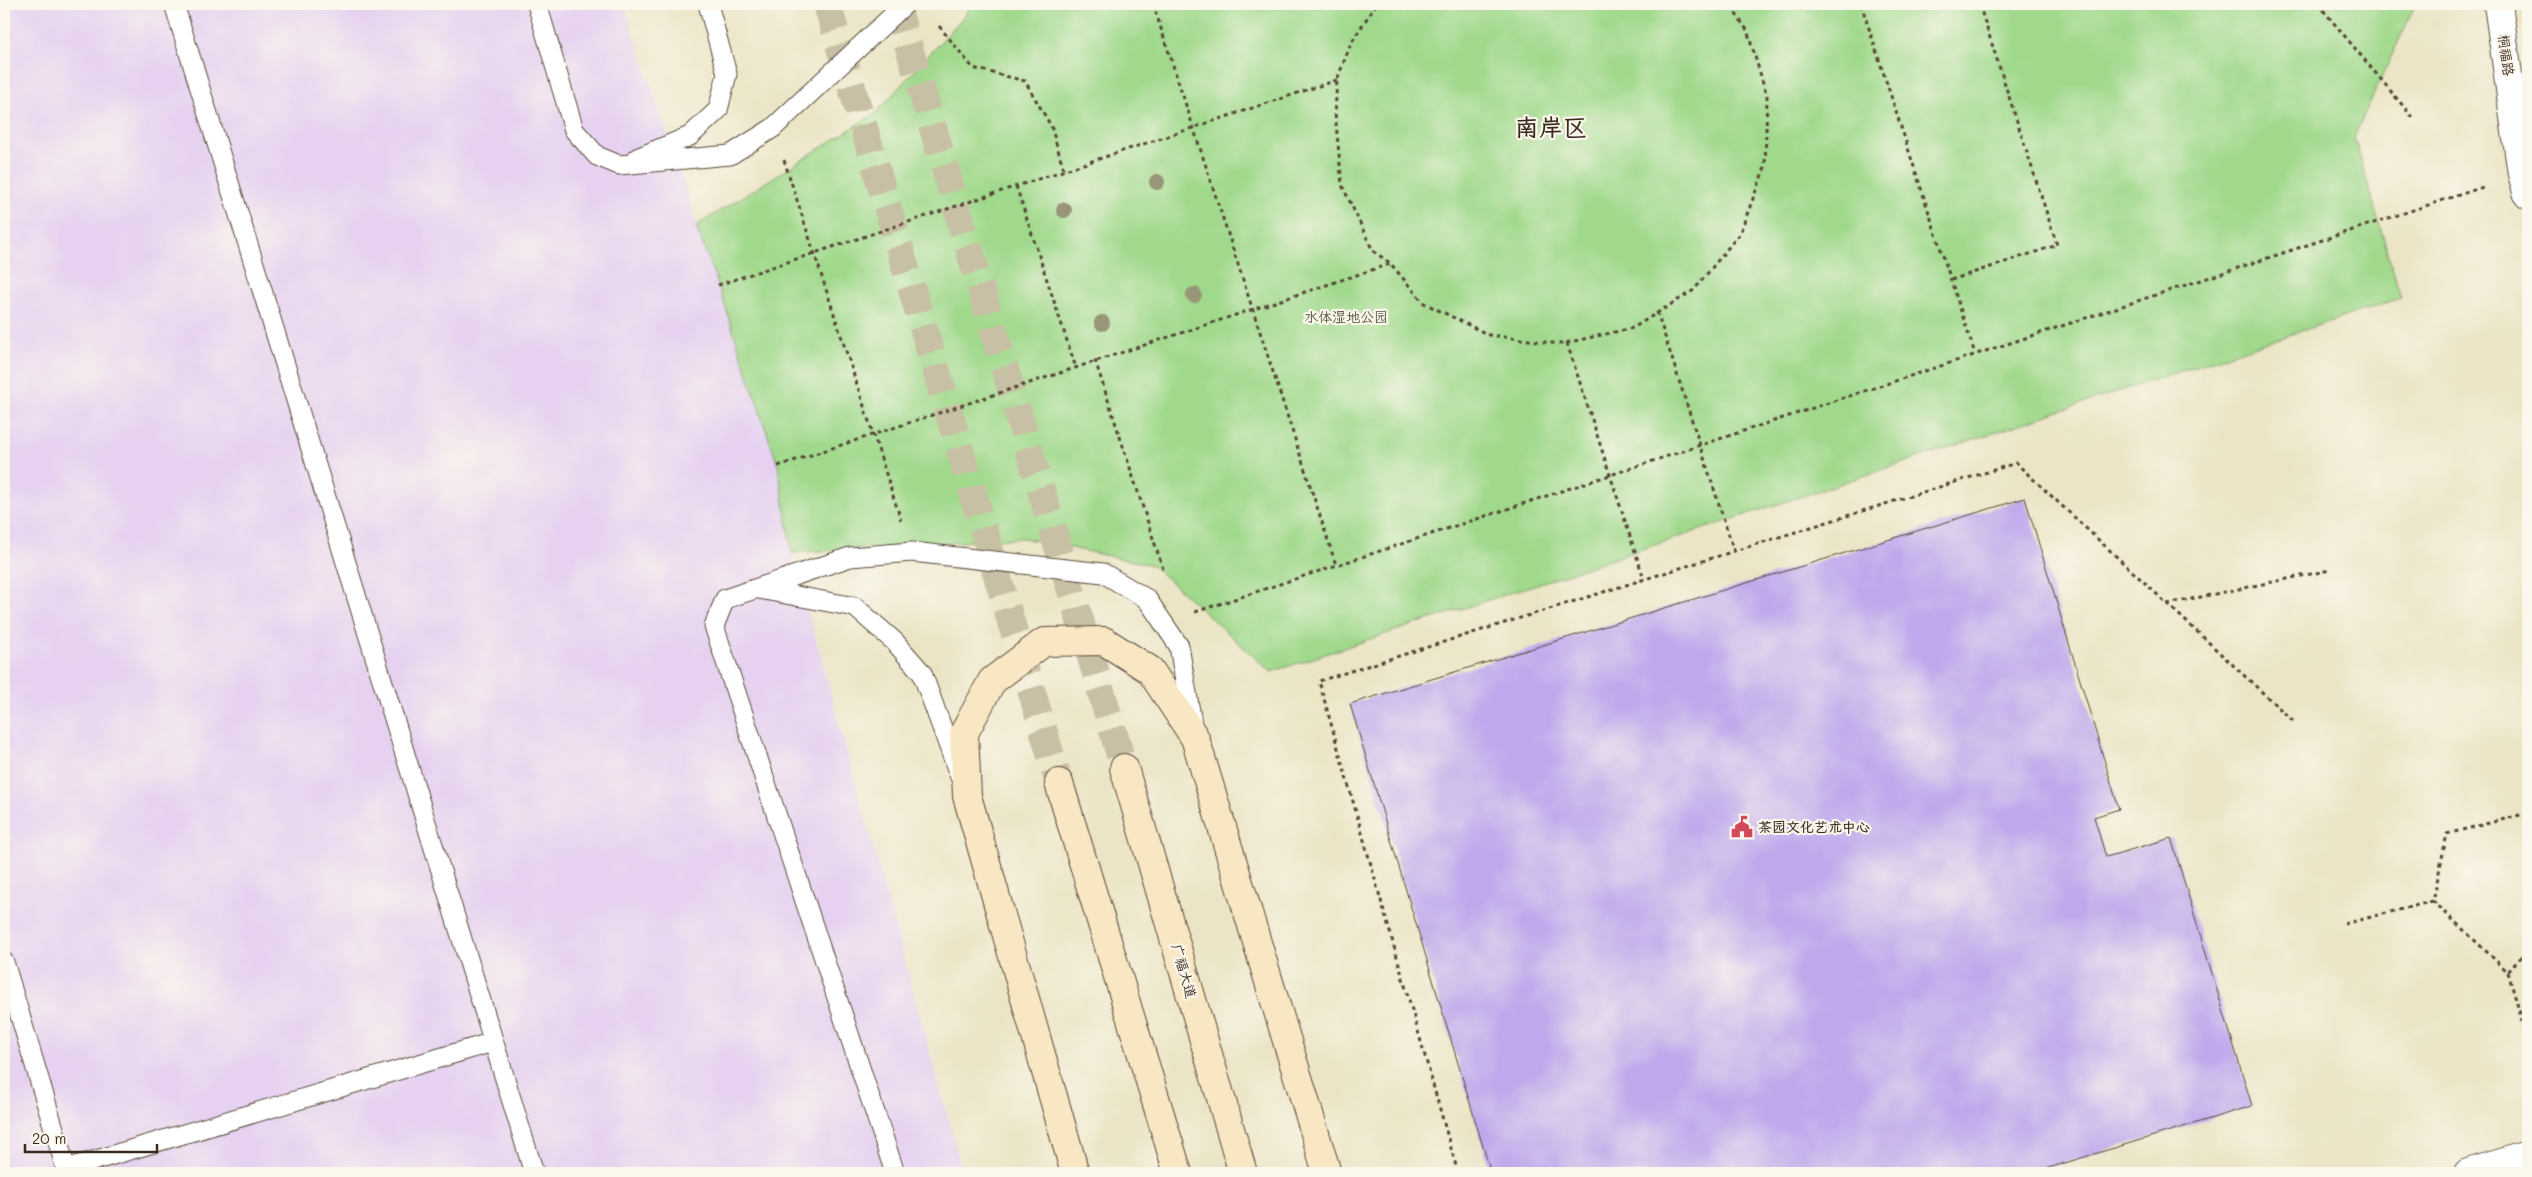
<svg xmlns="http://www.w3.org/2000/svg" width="2532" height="1177" viewBox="0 0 2532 1177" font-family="Mali,'LXGW WenKai TC',sans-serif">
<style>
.built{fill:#e6d2f0}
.green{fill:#a0d98c;stroke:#6e8255}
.building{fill:#bfa8ec}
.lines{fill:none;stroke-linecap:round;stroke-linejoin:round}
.secondary-tunnel{stroke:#c8c0a4;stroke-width:28;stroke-dasharray:28 14;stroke-linecap:butt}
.service-casing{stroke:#554637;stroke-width:21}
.minor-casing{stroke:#554637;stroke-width:30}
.tertiary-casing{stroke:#554637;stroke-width:30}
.secondary-casing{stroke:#554637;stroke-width:30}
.path{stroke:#554637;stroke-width:3;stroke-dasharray:4 4;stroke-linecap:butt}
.service{stroke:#fff;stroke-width:19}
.minor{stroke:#fff;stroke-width:28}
.tertiary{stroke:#fff;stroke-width:28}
.secondary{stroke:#f9e7c3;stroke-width:28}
.tree{fill:#989679}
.labels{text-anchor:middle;stroke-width:4.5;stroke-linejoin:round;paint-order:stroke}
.street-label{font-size:14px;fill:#3b2a1e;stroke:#fbf7ec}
.park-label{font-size:14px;fill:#54563a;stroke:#fbf7ec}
.poi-label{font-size:14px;font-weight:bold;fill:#3b2a1e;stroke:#fbf7ec;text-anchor:start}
.town-label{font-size:24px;font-weight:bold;fill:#3b2a1e;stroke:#fbf7ec}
</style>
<rect width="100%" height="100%" fill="#fbf7ec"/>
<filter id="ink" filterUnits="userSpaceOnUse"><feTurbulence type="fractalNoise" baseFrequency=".02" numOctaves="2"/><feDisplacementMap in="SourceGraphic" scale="10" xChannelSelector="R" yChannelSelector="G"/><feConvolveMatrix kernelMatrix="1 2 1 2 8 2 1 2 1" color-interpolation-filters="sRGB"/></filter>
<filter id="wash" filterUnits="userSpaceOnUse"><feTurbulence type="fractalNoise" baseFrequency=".0096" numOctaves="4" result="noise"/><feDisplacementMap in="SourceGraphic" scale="20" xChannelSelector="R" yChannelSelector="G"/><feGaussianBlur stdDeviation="1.12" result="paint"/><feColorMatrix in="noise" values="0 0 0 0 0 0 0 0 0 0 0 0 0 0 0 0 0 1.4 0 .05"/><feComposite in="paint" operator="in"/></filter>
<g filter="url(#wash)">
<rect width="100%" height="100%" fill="#ebe5c6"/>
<path class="built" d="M4,4H624L778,466L792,553L963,1173H4Z"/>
<path class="green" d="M970,4H2413V10L2354,137L2401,298L1271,672L1152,565L1023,538L792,553L778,466L718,285L696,226L876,113L966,14Z"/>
<g id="blocks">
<path class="building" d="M2025,498L2119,809L2094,817L2106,857L2171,838L2252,1106L2032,1173H1491L1350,704Z"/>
</g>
</g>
<g filter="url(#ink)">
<use href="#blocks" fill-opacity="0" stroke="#554637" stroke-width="1"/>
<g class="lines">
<path class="secondary-tunnel" d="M827,4L1059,783
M896,4L1124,768"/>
<g class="service-casing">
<path id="service" d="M174,4L534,1173
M537,4L574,130L597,156L619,165L730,155L773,128L905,4
M637,158L690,136L718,110L727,74L708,4
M759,589L855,607L895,642L922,673L960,777
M4,962L66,1169L493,1042
M895,1173L714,626L725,599L850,557L912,552L1103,573L1147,599L1179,646L1193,729"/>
</g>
<g class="minor-casing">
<path id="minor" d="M2468,1173L2528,1155"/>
</g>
<g class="tertiary-casing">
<path id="tertiary" d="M2498,4L2522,174L2528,195"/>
</g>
<g class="secondary-casing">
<path id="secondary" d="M1124,768L1243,1173
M1059,783L1178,1173
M1075,1173L967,796L964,733L992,681L1044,642L1104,641L1150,670L1195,738L1327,1173"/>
</g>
<path class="path" d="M1153,4L1336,565
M1376,4L1351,43L1337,80L1335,113L1342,185L1373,251L1390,263L1424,303L1489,335L1561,344L1633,328L1694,290L1740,233L1765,167L1767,96L1747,30L1729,4
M1861,4L1975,354
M2318,4L2414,119
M939,26L973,68L1025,81L1051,126L1064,170
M784,160L901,520
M1016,186L1076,368
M1951,280L2057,245L1979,4
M718,285L1337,80
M1657,312L1734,551
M1567,343L1644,579
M1095,360L1163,569
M778,466L1390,264
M2167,604L2330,570
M1195,612L2486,186
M2528,813L2447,834L2433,901L2508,972L2528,949
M2344,924L2433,901
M2508,972L2528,1042
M1458,1173L1319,681L2016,463L2293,721"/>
<use href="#service" class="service"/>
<use href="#minor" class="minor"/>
<use href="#tertiary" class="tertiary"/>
<use href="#secondary" class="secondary"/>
</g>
<g class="tree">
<circle cx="1157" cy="182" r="8"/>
<circle cx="1064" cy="210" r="8"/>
<circle cx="1194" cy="295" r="8"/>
<circle cx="1102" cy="323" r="8"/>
</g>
</g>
<defs>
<g id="civic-bare" transform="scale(1.725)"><path d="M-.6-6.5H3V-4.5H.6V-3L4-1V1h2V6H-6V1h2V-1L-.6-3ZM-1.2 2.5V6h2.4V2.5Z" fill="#d1495b" stroke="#fbf7ec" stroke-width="2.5" paint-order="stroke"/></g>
</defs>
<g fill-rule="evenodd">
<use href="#civic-bare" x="1742" y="827"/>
</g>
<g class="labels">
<g class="street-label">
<text transform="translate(2506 55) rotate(82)" y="5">桐福路</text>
<text transform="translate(1184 971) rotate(74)" y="5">广福大道</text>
</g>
<g class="park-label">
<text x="1346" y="322">水体湿地公园</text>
</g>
<g class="poi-label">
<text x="1758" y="832">茶园文化艺术中心</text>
</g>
<g class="town-label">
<text x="1551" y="136">南岸区</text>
</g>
</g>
<rect width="2532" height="1177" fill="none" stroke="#fbf7ec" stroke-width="20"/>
<path d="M25 1144v8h132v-8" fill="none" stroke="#3b2a1e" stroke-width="2.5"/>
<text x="32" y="1144" font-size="15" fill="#3b2a1e" stroke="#fbf7ec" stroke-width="4" paint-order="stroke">20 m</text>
</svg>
